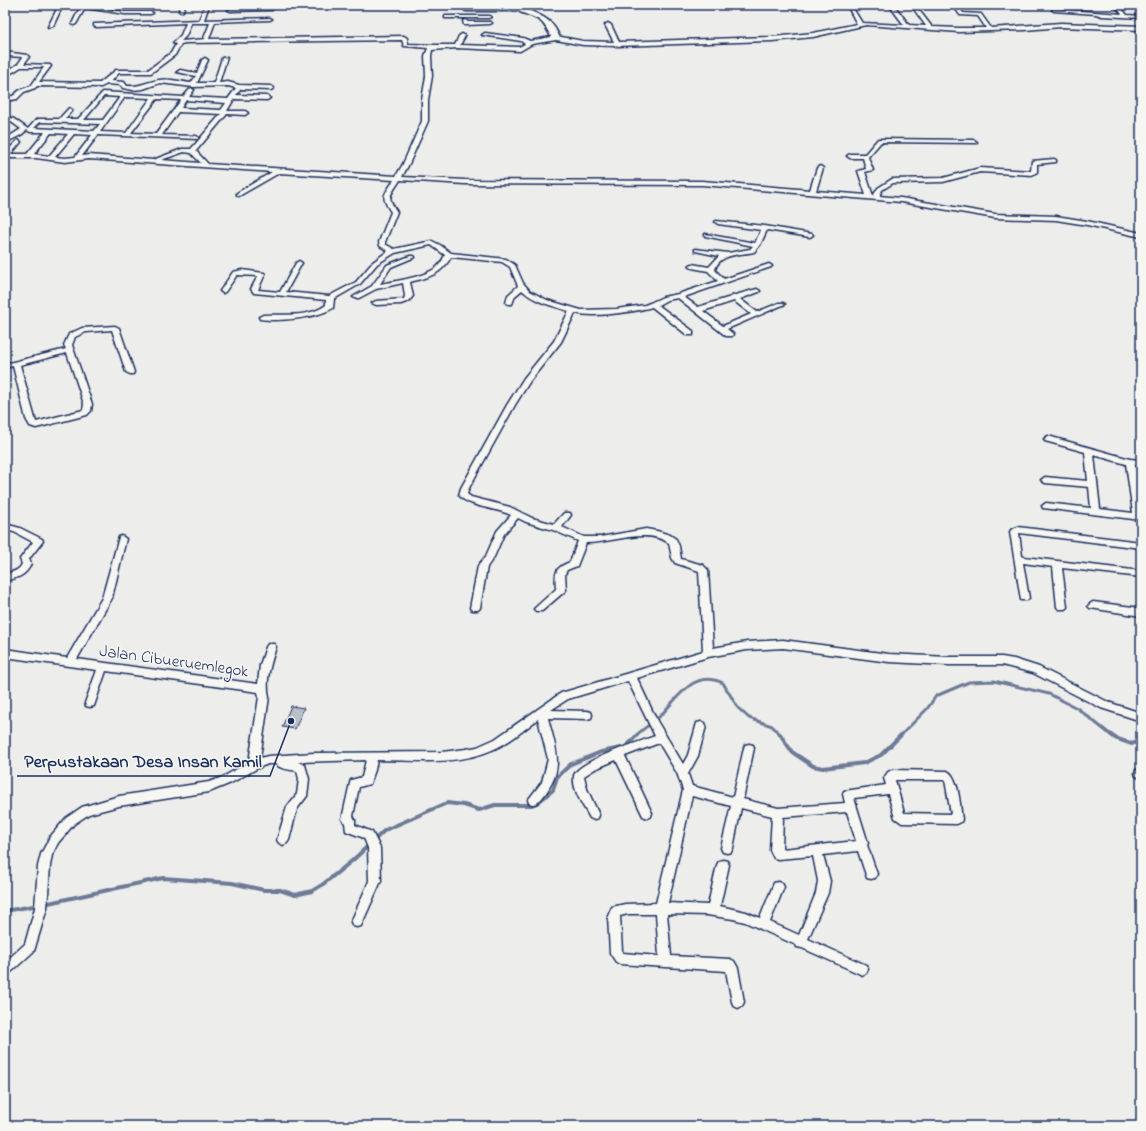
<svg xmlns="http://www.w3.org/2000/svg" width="1146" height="1131" viewBox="0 0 1146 1131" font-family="'Indie Flower',sans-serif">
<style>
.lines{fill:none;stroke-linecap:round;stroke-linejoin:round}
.stream-far1{stroke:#6e7a96;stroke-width:3}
.stream{stroke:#6e7a96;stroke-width:4}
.building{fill:#b9bfc8;stroke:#1b2f5e}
.street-casing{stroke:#1b2f5e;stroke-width:3}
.secondary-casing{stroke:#1b2f5e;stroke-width:3}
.street{fill:#f6f6f2;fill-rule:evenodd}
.secondary{fill:#f6f6f2;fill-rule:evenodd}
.labels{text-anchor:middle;stroke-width:3;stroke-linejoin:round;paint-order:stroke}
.street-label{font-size:17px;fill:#1b2f5e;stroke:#f6f6f2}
.leader{fill:none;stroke:#1b2f5e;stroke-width:1.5}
.callout-dot{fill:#1b2f5e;stroke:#f6f6f2;stroke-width:1.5}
.callout-label{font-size:18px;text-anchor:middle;font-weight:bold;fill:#1b2f5e;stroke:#f6f6f2;stroke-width:3;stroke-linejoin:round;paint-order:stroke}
</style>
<rect width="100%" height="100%" fill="#edeeec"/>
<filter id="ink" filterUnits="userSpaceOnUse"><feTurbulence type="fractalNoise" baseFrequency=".025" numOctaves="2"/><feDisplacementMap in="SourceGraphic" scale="8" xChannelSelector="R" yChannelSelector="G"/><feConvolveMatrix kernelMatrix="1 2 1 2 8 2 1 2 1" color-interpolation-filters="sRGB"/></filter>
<g filter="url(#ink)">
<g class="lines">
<path class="stream-far1" d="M637,735C643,728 652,724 659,717C677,700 693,668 723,683L738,708L749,718L772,726L781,735
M901,735L927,709L936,696L969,682L994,681L1049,694L1077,708L1111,735"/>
<path class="stream" d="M780,734L792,752L813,766L823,768L864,763L881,755L902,734
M1110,734L1115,738L1132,744L1141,740
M44,904L163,878L232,883L264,890H280L295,895L312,891L322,885L353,860L385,830L447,803L464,805L479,810L495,805H532L537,803L553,790L557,777L571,764L601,752L626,747L638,734
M5,911L39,905"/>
</g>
<path class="building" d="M291,706L304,708L295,729L282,727Z"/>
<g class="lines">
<g class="street-casing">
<path id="street" d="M59,5H63L53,26L48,27Z
M72,5H83L125,12H151L153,13L151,14H125L85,8L76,24L74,25L72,24L80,7Z
M181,5H185L183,11L181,12L179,11Z
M205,5H209L204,20L270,18L272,19L270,20L215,22L209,39L404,36L407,38L408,44L436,45H455L459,36L462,34L465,36L460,45L519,47L525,44L521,41L482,35L485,33L523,38L530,41L556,36L583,41L614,42L605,25L608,23L611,25L619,42L772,37L813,33L857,24L847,5H851L862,23L904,25L889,5H894L909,25L926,26L911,5H915L932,27L959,28H986L978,16L960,15L953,5H958L963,13L981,14L991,28L1061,23L1141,26V30L1061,27L1025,30L959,32L866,25L813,37L772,41L617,46L583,45L556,40L532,44L520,51L457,48L432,50L431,56L432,76L428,100V121L409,164L402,177L465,180L702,181L810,190L817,168L820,166L823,168L816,191L866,195L858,171L866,169L863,158H850L847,156L850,154H865L878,139L974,140L977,142L976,143L881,142L868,157L873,170L865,172L873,196L878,188L892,179L943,178L980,168L1031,171L1032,161L1054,159L1056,160V162L1037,164V172L1032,175L980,172L943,182L893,183L882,190L879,196L901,198L995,214L1056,216L1087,221L1141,233V237L1087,225L1056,220L995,218L901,202L702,185L465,184L400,180C390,197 386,195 397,212L385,242V244L394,249L432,241L440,245L451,253L506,259L515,265L523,283L530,291L547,300L581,310L616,309L645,305L650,303L663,297L678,294L718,281L708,271L692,268L689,266L692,264L709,267L719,256L695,251V249L728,253L750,249L753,246L705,236V234L755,243L761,230L718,224L715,222L716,221L765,226L812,234L813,235L810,237L767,230L760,245L754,252C741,255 719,253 715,270L724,279L769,264L772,266L771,267L684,297L698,307L731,297L732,296L757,289L760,291L759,292L740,299L757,312L779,303H783L785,304L727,329L733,334L732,336H726L678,298L667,300L658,305L693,331V335H687L652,307C634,312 593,318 575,313L561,342L530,381L515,405L469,488L467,494L471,497L510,507L532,518L554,524L564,513H570L571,515L562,527L584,537H600L646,529L657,531L670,535L676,539L679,546L681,559L703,565L708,570L713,648L747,642L783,640L889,654L948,657H1002L1014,659L1039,667L1108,702L1141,713V721L1101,708L1033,673L1002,665H948L889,662L783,648L747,650L708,657L637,678L657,721L683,764L688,755L697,723L701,722L705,723L706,726L698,756L688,774L692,786L733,797L744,748L745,745L749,744L753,745L754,748L743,799L778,808L845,803L843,794L844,791L886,785L884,778L888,772L892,770L947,771C959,776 960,807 962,819L961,822L957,824L902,823L895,818L888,794L854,798L868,843L867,845L877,874L875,878L871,879L867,878L858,851L823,855L830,881L828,893L808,939L866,965L868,969L866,973L862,975L858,973L802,948L797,947L796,945L745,922L733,919L707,915L667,914L671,956L730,959L734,961L738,968L744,1002L742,1006L738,1008L734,1006L732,1002L726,971L620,964L616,962L610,953L608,916L612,907L625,904L656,903L683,790L677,773L659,743L625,756L652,813L651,816L647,818L643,816L616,760L595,769L584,776L587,789L599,815L598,818L594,820L590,818C584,807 572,790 574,776C575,762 640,742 655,736L628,681L568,699L551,710L587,711L591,712L592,715L591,718L587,719L548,718C556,750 566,769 542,798C538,802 535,806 529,803L528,800L542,782L548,759L538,719C524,730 509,743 492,750C457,766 415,760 377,760L375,770L370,784L359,787L353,816L355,820V825L372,832L380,848L381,881L361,926L357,927L353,926L351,922L369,881L368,848L364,838L346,831L345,823L342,819L350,783L351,780L362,777L366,760L298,762L305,765L309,779L307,796L297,809L289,840L287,843L283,845L279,843L277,840L287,807L297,794L299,779L297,771C289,769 281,770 276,764H268L258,768L231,783L209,792L119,806L89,814L74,824L58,843L52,855L50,866L47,908L34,951L9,974L5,976V962L25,944L35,908L38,866L41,854L50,837L66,818L82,807L119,796L209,782L223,777L249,762L259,697L258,692L106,671L95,703L94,706L90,707L86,706L85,703L97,670L5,657V649L67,658L102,598L119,537L122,536L126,539L112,598L77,659L258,684L260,665L266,647L268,644H274L276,647C271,663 265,680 269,697L260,758L268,756L314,753L442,752L466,749L477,747L495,739L561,693L703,651L699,571L675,563L672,558L669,543C646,527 613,543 586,543L577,566L567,570L565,574L566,590L564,592L542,611H536L534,609L536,607L556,589C555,573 554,568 570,562L578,541L553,530L526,522L518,518L504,534L494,557L487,567L480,608L478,610H472L470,608L478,566L486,556L497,531L511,515C497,508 467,507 459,495L461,488L507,405L524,378L554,341L569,311C553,306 534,302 522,290L515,296L512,304H508L506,303L508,295L518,286L510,267L502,262L451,257C441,275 429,277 410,282L413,296L409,301L401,304L376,305L372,303L376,301L404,299L405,296L403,283L376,289L359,298H355L353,297L372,286L387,265L410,256H414L415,257L391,267L380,284C395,281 427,277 438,266C441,263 443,259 445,255L431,245L395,253L377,264L360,284L334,299L333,308C317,318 279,322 260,319L259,317L263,315C284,314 309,318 326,305V300L254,293L251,289L258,276L237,275L225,292L223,293L220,291L233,272L242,270L264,273L265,274L258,290L280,292L296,263L299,261L302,263L286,292L329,296L356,282L373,262L388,251L380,246L379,242L391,212C380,195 384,196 394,180L279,173L239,196L237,195V193L272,172L89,159L65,162L36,158H5V153L18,140L21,142L11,154H27L45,132H30L27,130L21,135L5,143V139L21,129L10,121L5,120V116L14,119L28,129L36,120L39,119H59L69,108L72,110L65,119H78L103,92L183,97L191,88L194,90L189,97L228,99L236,88L228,86L193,87L160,83L143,89L133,90L123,88L120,85L107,84L101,87L37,86L35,88L24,92L17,99L5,101V97L13,96L20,90L31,86L44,67H21L5,77V73L18,64L23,57L5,56V52L27,55L29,57L24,64L50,65L51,66L39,82L100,83L116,70H148L171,53L176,44L173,43L181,35L186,23L96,27L94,26V24L199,20ZM191,23H210L204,38L206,39L181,41L186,36ZM402,40L404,46L428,48L425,56L426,76L422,100V121L403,164L396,176L208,164L196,151L227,114L245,115L248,113L245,111H227L234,99L267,100L270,98L267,96L236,95L241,89L271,90L274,88L271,86L239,85L228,82L219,83L227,57L222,58L214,83H197L208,60L205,58L202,60L197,73L180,70L177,72L196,76L191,83C182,82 168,78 159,80C146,82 140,87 127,86L124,82L111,81L119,73H151L175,55L181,44L185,43ZM104,96L120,97L103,120H84ZM125,97L151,98L126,133L100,132ZM157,99L181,100L156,134L131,133ZM186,100L226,103L221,110L181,108ZM178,112L221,114L191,149H182L153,160L89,155L82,156L98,135L198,139V137L196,136L162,135ZM40,122H41L100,124L94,131L34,128ZM51,133L68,134L49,156L34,154ZM74,134L92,135L75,157L65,158L55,157ZM184,152L191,153L201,163L161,160ZM734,301L751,314L723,326L703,311ZM895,780H945L951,814L904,813ZM692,796L731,806L721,848L723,852L727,853L731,852L733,848L741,808L772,816L770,850L774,858L778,859L813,856L818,881L816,893L799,935L770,922L784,887L782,883L778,882L774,883L760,918L746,912L720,906L729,865L727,861L723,860L719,861L717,865L708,905L668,903ZM847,812L856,841L782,849L783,817ZM628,914H656L659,956L623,953L622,951L620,916Z
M437,5H468V9H523L525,10L523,11H466L464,10V7H437Z
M1114,5H1119L1127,15L1141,16V18L1102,16L1096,14L1054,11L1052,10L1054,9L1122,14Z
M270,8H272V10L230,11L228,10L230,9Z
M447,16H489L491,17L489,18H445V16Z
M465,20L468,22H490L492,23L490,24L466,25H464L463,21Z
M115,326L119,328L134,372L133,374H130L126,372L112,330L86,332L75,337L72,345L92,404L91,411L87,415L36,428L30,426L26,419L13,366L5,368V364L66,349L64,345L69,334L82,328ZM67,353L84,404L83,410L36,422L20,365Z
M1048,436L1130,459L1141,460V466L1135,465L1141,507V520L1043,508L1042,506L1046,503L1091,508L1089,487L1045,483L1041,480L1045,477L1088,481L1085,452L1045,441L1044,439ZM1094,455L1126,464L1133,513L1100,509Z
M5,524L20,528L42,539L43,541L29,559L31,564C26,576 17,578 5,581V574C12,572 19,571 22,564L20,559L33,542L14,532L5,530Z
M1018,527L1141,542V548L1019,533L1022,556L1024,557L1141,571V577L1062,568L1067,607L1065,609H1059L1057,607L1053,567L1023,563L1029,598L1027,600H1021L1010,532L1011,530Z
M1093,602L1141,608V616L1090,608L1088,606L1090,604Z
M1140,768H1141V778L1136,776L1135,773L1136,770Z"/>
</g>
<g class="secondary-casing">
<path id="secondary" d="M518,5H526V9C544,17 552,19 560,38L559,40H553C541,18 543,21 520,12Z"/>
</g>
<use href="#street" class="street"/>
<use href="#secondary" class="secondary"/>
</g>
</g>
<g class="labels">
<g class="street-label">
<text transform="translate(174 660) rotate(8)" y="6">Jalan Cibueruemlegok</text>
</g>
</g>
<path class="leader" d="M291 721L270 776H17"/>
<circle class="callout-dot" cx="291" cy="721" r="4"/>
<g class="callout-label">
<text x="143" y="767">Perpustakaan Desa Insan Kamil</text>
</g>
<rect width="1146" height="1131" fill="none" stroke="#f6f6f2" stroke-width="20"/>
<rect x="10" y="10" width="1126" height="1111" fill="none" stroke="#1b2f5e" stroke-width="1.5" filter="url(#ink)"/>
</svg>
